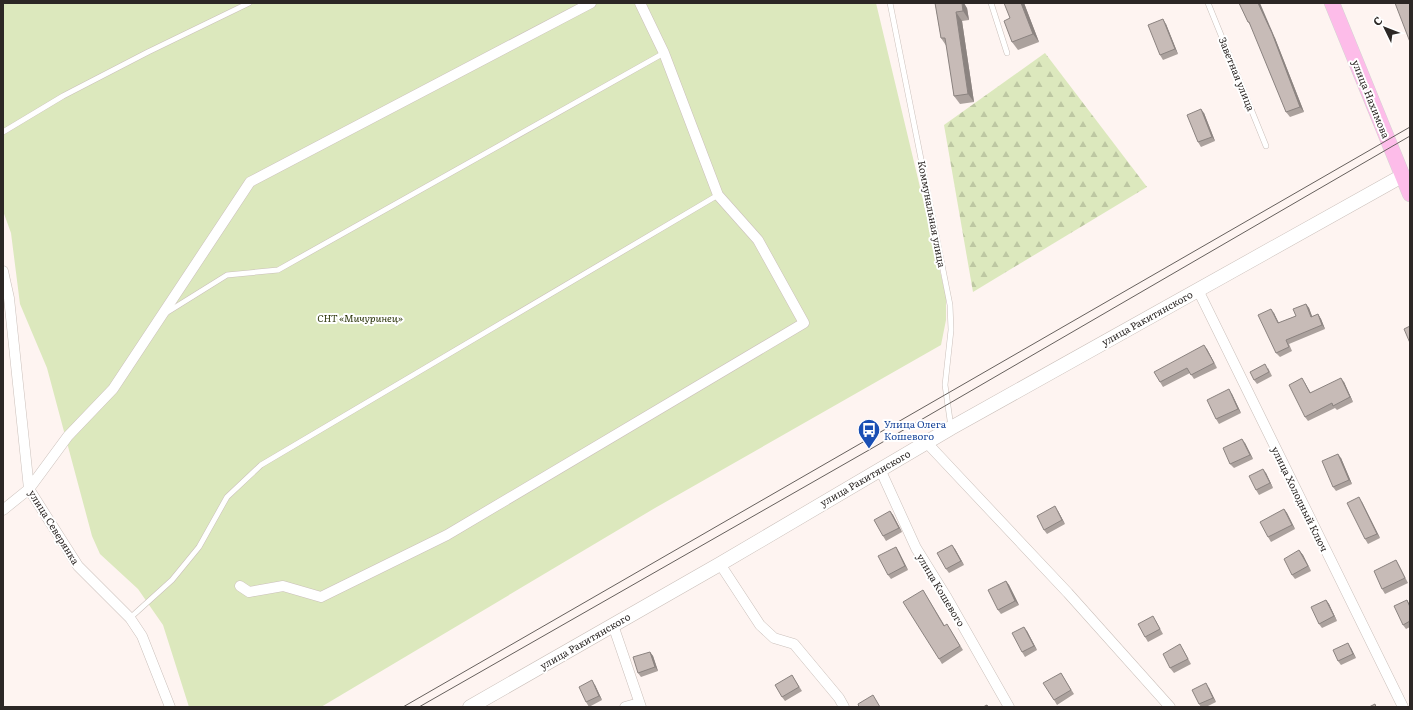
<svg xmlns="http://www.w3.org/2000/svg" width="1413" height="710" viewBox="0 0 1413 710" font-family="Literata,serif">
<style>
.forest{fill:url(#forest-firs)}
.garden{fill:#dce8bd}
.lines{fill:none;stroke-linecap:round;stroke-linejoin:round}
.service-casing{stroke:#cbc0bb;stroke-width:6}
.minor-casing{stroke:#cbc0bb;stroke-width:11}
.secondary-casing{stroke:#cbc0bb;stroke-width:15}
.primary-casing{stroke:#d5d4d3;stroke-width:16}
.service{stroke:#fff;stroke-width:5}
.minor{stroke:#fff;stroke-width:10}
.secondary{stroke:#fff;stroke-width:14}
.primary{stroke:#fdbce9;stroke-width:15}
.tram{stroke:#66605d;stroke-width:1}
.wall{fill:#aba19d}
.shaded-wall{fill:#8b8380}
.building{fill:#c7bbb7;stroke:#8b8380}
.labels{text-anchor:middle;stroke-width:4;stroke-linejoin:round;paint-order:stroke}
.street-label{font-size:10px;fill:#2c2725;stroke:#fff}
.park-label{font-size:10px;font-style:italic;fill:#293307;stroke:#fff}
.transit-label{font-size:10px;fill:#164399;stroke:#fff;text-anchor:start}
</style>
<defs>
<pattern id="forest-firs" width="22" height="20" patternUnits="userSpaceOnUse"><rect width="22" height="20" fill="#dce8bd"/><path d="M5 1l3.5 6h-7zM16 11l3.5 6h-7z" fill="#bdc7a2"/></pattern>
</defs>
<rect width="100%" height="100%" fill="#fef4f1"/>
<path class="forest" d="M1045,53L1147,187L973,292L944,125Z"/>
<path class="garden" d="M3,3H876L946,296V320L941,345L655,508L321,707H189L163,625L138,589L100,554L92,536L47,368L20,304L11,233L3,211Z"/>
<g class="lines">
<g class="service-casing">
<path id="service" d="M890,3L950,305L951,330L945,385L951,427
M991,3L1007,53
M1208,3L1266,146
M3,132L63,96L148,52L249,3
M166,313L227,275L278,270L664,53
M130,618L172,580L199,547L227,497L261,465L718,195"/>
</g>
<g class="minor-casing">
<path id="minor" d="M3,271L9,298L29,489L78,566L130,618L142,636L170,707
M1198,290L1403,707
M927,443L1068,593L1170,707
M880,469L916,548L947,598L1009,707
M3,510L29,489L68,436L113,389L250,182L591,3
M720,564L760,625L774,638L794,644L839,698L844,707
M240,586L249,592L283,586L321,597L447,535L804,323L758,240L718,195L664,53L640,3
M613,625L641,707
M625,707L639,703"/>
</g>
<g class="secondary-casing">
<path id="secondary" d="M470,707L720,564L951,428L1402,176"/>
</g>
<g class="primary-casing">
<path id="primary" d="M1332,3L1410,194"/>
</g>
<use href="#service" class="service"/>
<use href="#minor" class="minor"/>
<use href="#secondary" class="secondary"/>
<use href="#primary" class="primary"/>
<path class="tram" d="M403,707L1410,127
M419,707L869,450L1410,136"/>
</g>
<path class="wall" d="M935,3L967,8L969,20L962,21L974,102L960,104L954,96L947,47L941,38Z
M1024,3L1039,42L1018,50L1012,42L1010,18Z
M1239,3L1275,38L1304,112L1290,117L1286,112L1252,27L1248,22Z
M1166,24L1178,54L1163,60L1160,55Z
M1204,113L1215,141L1201,147L1198,142Z
M1306,304L1309,308L1312,317L1318,314L1321,319L1325,329L1289,344L1292,351L1280,357L1276,353L1274,313L1278,323L1296,316Z
M1207,349L1217,368L1194,379L1190,373L1163,387L1160,382Z
M1268,368L1272,376L1257,384L1254,380Z
M1344,382L1353,402L1337,410L1335,408L1308,421L1305,417V383L1310,393Z
M1232,394L1241,413L1219,424L1216,419Z
M1245,443L1253,459L1234,468L1230,464Z
M1341,458L1352,484L1336,491L1333,487Z
M1266,473L1273,488L1259,495L1256,490Z
M1362,502L1380,538L1368,544L1365,539Z
M1284,509L1287,513L1295,529L1271,542L1268,537Z
M890,511L893,515L902,532L886,541L883,536Z
M1058,511L1065,524L1047,534L1044,530Z
M896,547L899,552L908,570L891,579L888,575Z
M955,549L964,565L949,573L946,569Z
M1299,550L1303,555L1311,571L1295,579L1292,575Z
M1396,560L1399,565L1408,583L1385,594L1382,589Z
M1006,581L1009,585L1019,605L1001,614L998,610Z
M923,590L945,626L950,629L963,650L942,664L939,659Z
M1326,600L1329,604L1337,621L1322,628L1319,624Z
M1407,600L1410,605V627L1406,629L1403,625Z
M1156,621L1163,634L1148,642L1145,637Z
M1027,631L1037,650L1025,657L1022,652Z
M1351,648L1356,658L1341,665L1338,661Z
M1183,649L1191,664L1174,673L1170,668Z
M650,652L653,656L658,671L641,677L638,673Z
M1061,673L1074,694L1057,705L1054,700Z
M792,675L802,691L785,701L782,697Z
M595,685L602,700L589,707L586,702Z
M1209,688L1216,702L1206,707H1201L1199,704Z"/>
<path class="shaded-wall" d="M962,3H964L967,8L969,20L963,11Z
M1021,3H1024L1039,42L1033,34Z
M1258,3H1260L1275,38L1304,112L1300,107Z
M956,12L962,21L974,102L968,94Z
M1163,19L1166,24L1178,54L1175,49Z
M1201,109L1204,113L1215,141L1212,137Z
M1306,304L1309,308L1314,321L1311,317Z
M1271,309L1274,313L1281,327L1278,323Z
M1318,314L1321,319L1325,329L1322,325Z
M1204,345L1207,349L1217,368L1214,363Z
M1302,378L1305,383L1313,397L1310,393Z
M1341,378L1344,382L1353,402L1350,397Z
M1229,389L1232,394L1241,413L1238,409Z
M1242,439L1245,443L1253,459L1250,455Z
M1338,454L1341,458L1352,484L1349,480Z
M1263,469L1266,473L1273,488L1270,483Z
M1359,497L1362,502L1380,538L1377,534Z
M1055,506L1058,511L1065,524L1062,520Z
M1284,509L1287,513L1295,529L1292,525Z
M890,511L893,515L902,532L899,528Z
M952,545L955,549L964,565L961,561Z
M896,547L899,552L908,570L905,566Z
M1299,550L1303,555L1311,571L1308,566Z
M1006,581L1009,585L1019,605L1015,601Z
M1326,600L1329,604L1337,621L1334,616Z
M1024,627L1027,631L1037,650L1034,646Z
M1348,643L1351,648L1356,658L1353,654Z
M650,652L653,656L658,671L655,667Z
M592,680L595,685L602,700L599,696Z
M1206,683L1209,688L1216,702L1213,698Z"/>
<path class="building" d="M935,3H962L963,11L956,12L968,94L954,96L945,38H941Z
M1004,3H1021L1033,34L1012,42L1004,21L1010,18Z
M1239,3H1258L1272,33L1300,107L1286,112L1249,22H1248Z
M1395,3H1410V42Z
M1163,19L1175,49L1160,55L1148,25Z
M1201,109L1212,137L1198,142L1187,115Z
M1306,304L1311,317L1318,314L1322,325L1286,340L1289,347L1276,353L1258,315L1271,309L1278,323L1296,316L1293,309Z
M1410,326V343L1404,329Z
M1204,345L1214,363L1191,375L1187,368L1160,382L1154,372Z
M1265,364L1269,372L1254,380L1250,372Z
M1302,378L1310,393L1341,378L1350,397L1333,406L1332,403L1305,417L1289,385Z
M1229,389L1238,409L1216,419L1207,400Z
M1242,439L1250,455L1230,464L1223,448Z
M1338,454L1349,480L1333,487L1322,461Z
M1263,469L1270,483L1256,490L1249,476Z
M1359,497L1377,534L1365,539L1347,503Z
M1055,506L1062,520L1044,530L1037,516Z
M1284,509L1292,525L1268,537L1260,522Z
M890,511L899,528L883,536L874,520Z
M952,545L961,561L946,569L937,553Z
M896,547L905,566L888,575L878,556Z
M1299,550L1308,566L1292,575L1284,559Z
M1396,560L1405,578L1382,589L1374,571Z
M1006,581L1015,601L998,610L988,590Z
M923,590L944,626L947,624L960,646L939,659L903,602Z
M1326,600L1334,616L1319,624L1311,607Z
M1407,600L1410,607V621L1403,625L1394,606Z
M1153,616L1160,629L1145,637L1138,624Z
M1024,627L1034,646L1022,652L1012,633Z
M1348,643L1353,654L1338,661L1333,650Z
M1180,644L1188,659L1170,668L1163,654Z
M650,652L655,667L638,673L633,657Z
M1061,673L1071,690L1054,700L1043,683Z
M792,675L799,687L782,697L775,685Z
M592,680L599,696L586,702L579,687Z
M1206,683L1213,698L1199,704L1192,690Z
M873,695L880,707H859L858,704Z
M1375,704L1376,707H1369Z
M987,705L988,707H983Z"/>
<defs>
<g id="bus-pin" transform="scale(1.15)"><path d="M0 17L-7.5 6A9.5 9.5 0 1 1 7.5 6Z" fill="#1a4fb4" stroke="#fff"/><path d="M-5-6H5V4H4V6H2V4H-2V6H-4V4H-5ZM-3.5-4V0h7V-4ZM-3.5 1.2v1.5H-2V1.2ZM2 1.2v1.5H3.5V1.2Z" fill="#fff"/></g>
</defs>
<g fill-rule="evenodd">
<use href="#bus-pin" x="869" y="430"/>
</g>
<g class="labels">
<g class="street-label">
<text transform="translate(1237 74) rotate(68)" y="4">Заветная улица</text>
<text transform="translate(1371 99) rotate(68)" y="4">улица Нахимова</text>
<text transform="translate(932 214) rotate(79)" y="4">Коммунальная улица</text>
<text transform="translate(1147 318) rotate(-29)" y="4">улица Ракитянского</text>
<text transform="translate(865 478) rotate(-30)" y="4">улица Ракитянского</text>
<text transform="translate(1300 499) rotate(64)" y="4">улица Холодный Ключ</text>
<text transform="translate(54 527) rotate(58)" y="4">улица Северянка</text>
<text transform="translate(941 590) rotate(59)" y="4">улица Кошевого</text>
<text transform="translate(585 641) rotate(-30)" y="4">улица Ракитянского</text>
</g>
<g class="park-label">
<text x="360" y="322">СНТ «Мичуринец»</text>
</g>
<g class="transit-label">
<text x="884" y="428">Улица Олега<tspan x="884" dy="12">Кошевого</tspan></text>
</g>
</g>
<rect width="1413" height="710" fill="none" stroke="#2c2725" stroke-width="8"/>
<g transform="translate(1385 28) rotate(313)" stroke="#ffffff" stroke-width="3" paint-order="stroke">
<path d="M0-3L7 15L0 10L-7 15Z" fill="#2c2725"/>
<text y="-6" font-size="11" font-weight="bold" text-anchor="middle" fill="#2c2725">С</text>
</g>
</svg>
